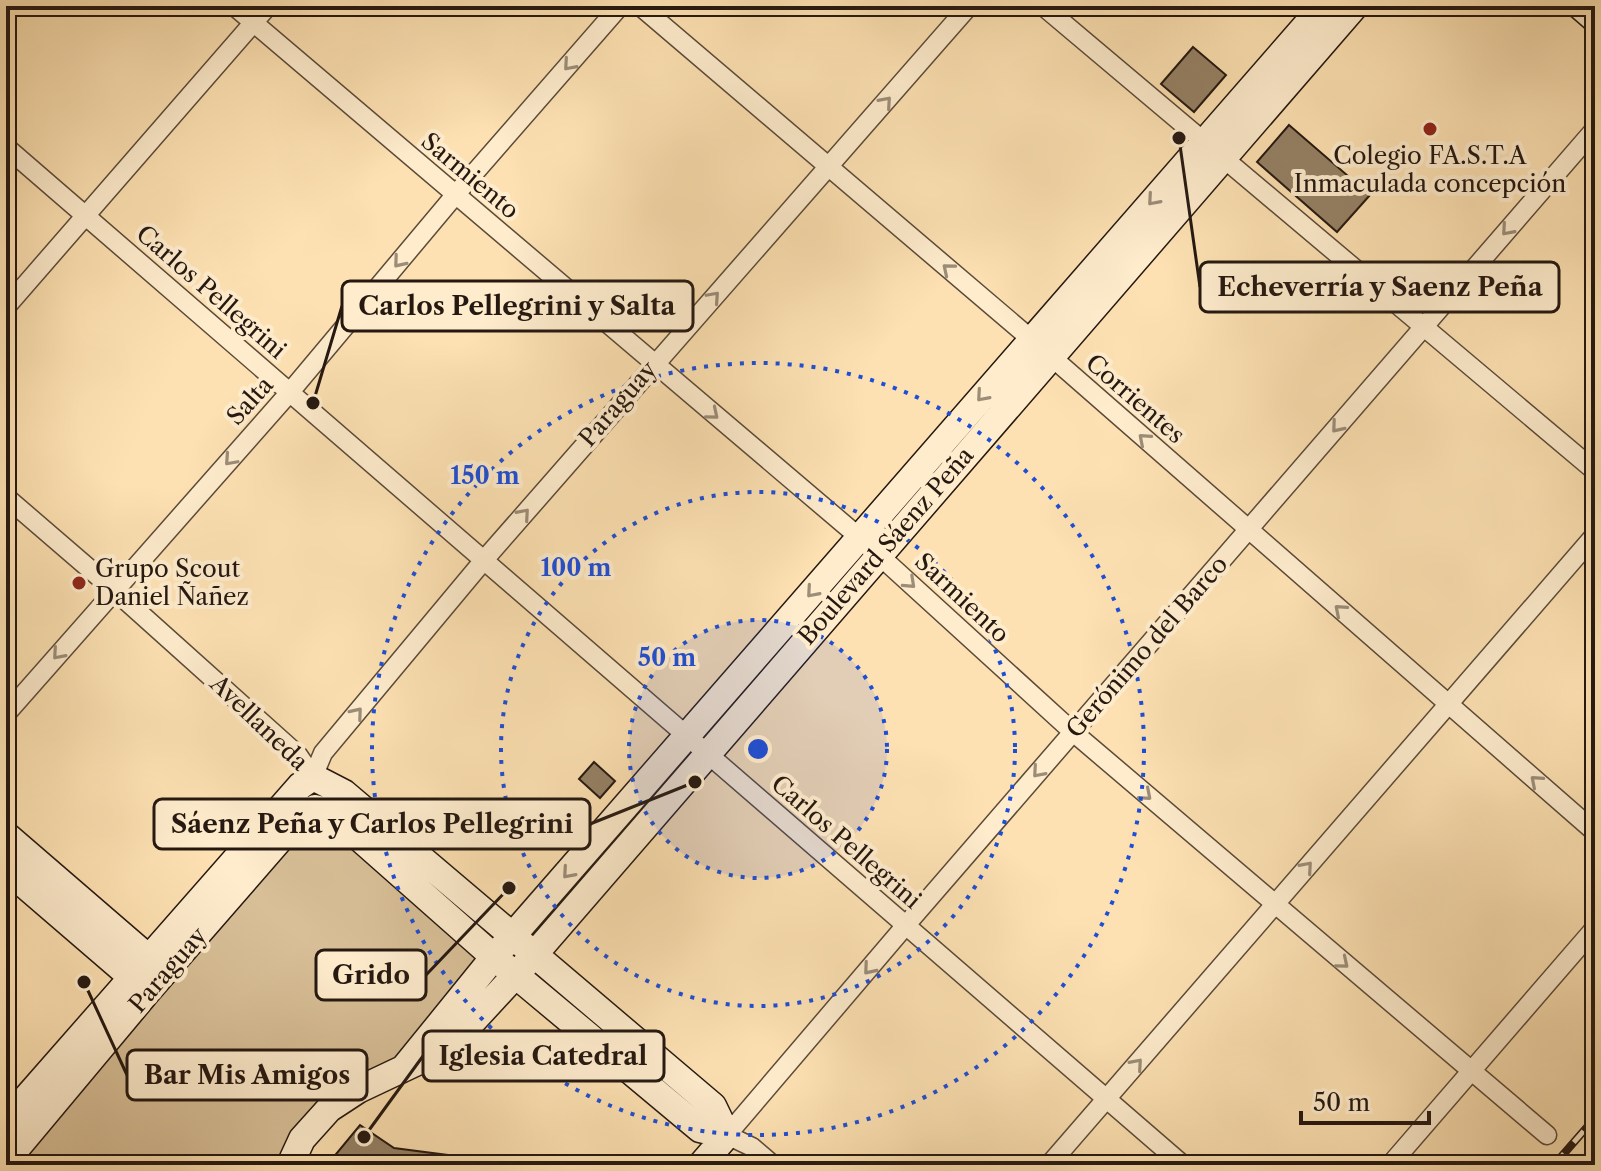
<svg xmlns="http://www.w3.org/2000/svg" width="1601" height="1171" viewBox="0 0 1601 1171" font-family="'Libre Caslon Text',serif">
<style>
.green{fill:#d8bf97;stroke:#7e6c54;stroke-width:2}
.building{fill:#958165;stroke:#251811;stroke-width:2}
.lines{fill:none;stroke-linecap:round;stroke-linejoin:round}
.street-casing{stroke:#5b4a39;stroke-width:21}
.secondary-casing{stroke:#251811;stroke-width:29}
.street{stroke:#feeccd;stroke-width:18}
.secondary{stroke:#feeccd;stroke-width:26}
.rail-casing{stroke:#251811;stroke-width:8}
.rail{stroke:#feeccd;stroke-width:5;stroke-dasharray:15;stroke-linecap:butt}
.oneway{stroke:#9c8d78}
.ring{fill:none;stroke:#1d4ed8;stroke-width:4;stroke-dasharray:4 8}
.poi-dot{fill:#8f2418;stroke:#feeccd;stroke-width:3}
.labels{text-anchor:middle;stroke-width:8;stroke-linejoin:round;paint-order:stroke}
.poi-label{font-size:24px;fill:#251811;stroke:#feeccd}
.street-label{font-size:24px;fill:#251811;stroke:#feeccd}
.centre{fill:#1d4ed8;stroke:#feeccd;stroke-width:4}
.ring-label{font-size:24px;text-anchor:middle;font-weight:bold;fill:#1d4ed8;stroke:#feeccd;stroke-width:8;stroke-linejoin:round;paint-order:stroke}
.leader{fill:none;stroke:#251811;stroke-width:3}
.callout-dot{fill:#251811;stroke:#feeccd;stroke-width:3}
.callout{fill:#feeccd;stroke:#251811;stroke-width:3}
.callout-label{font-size:26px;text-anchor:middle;font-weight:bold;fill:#251811}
</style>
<rect width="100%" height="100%" fill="#fde1b2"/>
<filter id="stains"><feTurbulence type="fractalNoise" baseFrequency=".0025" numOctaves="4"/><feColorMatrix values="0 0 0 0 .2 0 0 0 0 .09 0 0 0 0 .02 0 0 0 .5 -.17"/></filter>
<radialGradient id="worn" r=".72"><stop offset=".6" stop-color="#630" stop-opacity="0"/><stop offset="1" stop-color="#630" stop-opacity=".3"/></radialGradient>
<path class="green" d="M315,808L494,957L427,1037L358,1090L290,1165H6Z"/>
<path class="building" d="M1193,47L1226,75L1194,112L1161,84Z
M1289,125L1370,195L1337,232L1257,162Z
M594,762L615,781L600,798L579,779Z
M360,1125L394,1148L455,1156V1165H327Z"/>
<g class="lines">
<g class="street-casing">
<path id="street" d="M234,6L859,537L1073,732L1547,1135
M640,6L1031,339L1595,832
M1043,6L1595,471
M6,147L1183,1165
M6,307L268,6
M6,497L114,590L298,755L313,777
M6,714L290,392L456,194L620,6
M313,777L323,753L484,560L969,6
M773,1165L752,1147L727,1135L906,925L1595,129
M1049,1165L1595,535
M1390,1165L1595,928"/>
</g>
<g class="secondary-casing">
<path id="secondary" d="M1580,6L1595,19
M313,777L344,793L713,1106L727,1135
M315,808L330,812L494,957L700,1129L727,1135
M6,835L159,967
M6,869L143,987
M404,1068L494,957L1323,6
M6,1121L300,786L313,777
M6,1161L148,991L295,822L315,808
M290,1165L302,1139L329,1109L358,1090L449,1047L533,956L1355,6
M701,1165L727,1135"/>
</g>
<use href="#street" class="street"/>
<use href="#secondary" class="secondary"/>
<g class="rail-casing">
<path id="rail" d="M1554,1165L1595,1118"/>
</g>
<use href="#rail" class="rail"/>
</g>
<defs><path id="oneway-chevron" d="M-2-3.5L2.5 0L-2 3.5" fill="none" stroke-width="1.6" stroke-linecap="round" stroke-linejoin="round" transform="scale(2)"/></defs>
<g class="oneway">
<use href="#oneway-chevron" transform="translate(569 65) rotate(131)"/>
<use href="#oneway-chevron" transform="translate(886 102) rotate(-49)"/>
<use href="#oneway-chevron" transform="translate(1153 200) rotate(131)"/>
<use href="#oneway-chevron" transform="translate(1507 230) rotate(131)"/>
<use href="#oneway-chevron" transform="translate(399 262) rotate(130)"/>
<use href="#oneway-chevron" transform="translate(948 269) rotate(-140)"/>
<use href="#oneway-chevron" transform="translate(714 297) rotate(-48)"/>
<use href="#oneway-chevron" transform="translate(982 396) rotate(131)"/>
<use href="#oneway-chevron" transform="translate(713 414) rotate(40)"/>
<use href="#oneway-chevron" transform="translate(1337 427) rotate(130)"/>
<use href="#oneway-chevron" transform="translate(1144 439) rotate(-139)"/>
<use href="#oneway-chevron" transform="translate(230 460) rotate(132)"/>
<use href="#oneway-chevron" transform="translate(524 514) rotate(-49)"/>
<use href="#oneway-chevron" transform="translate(910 583) rotate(43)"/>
<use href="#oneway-chevron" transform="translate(812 592) rotate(131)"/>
<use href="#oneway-chevron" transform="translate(1340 610) rotate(-139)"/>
<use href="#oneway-chevron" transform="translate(58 654) rotate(131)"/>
<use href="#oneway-chevron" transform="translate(357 713) rotate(-50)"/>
<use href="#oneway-chevron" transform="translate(1038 772) rotate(131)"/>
<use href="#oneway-chevron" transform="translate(1536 781) rotate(-139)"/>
<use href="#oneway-chevron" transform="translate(1146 795) rotate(41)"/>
<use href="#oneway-chevron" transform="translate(1307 867) rotate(-49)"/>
<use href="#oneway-chevron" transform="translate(568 873) rotate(131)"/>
<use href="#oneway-chevron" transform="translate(1343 963) rotate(40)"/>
<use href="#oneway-chevron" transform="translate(869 969) rotate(130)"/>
<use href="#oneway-chevron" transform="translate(1137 1064) rotate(-49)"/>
</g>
<circle cx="758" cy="749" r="129" fill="#1d4ed8" fill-opacity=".12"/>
<g class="ring">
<circle cx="758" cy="749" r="129"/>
<circle cx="758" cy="749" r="257"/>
<circle cx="758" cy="749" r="386"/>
</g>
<g class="poi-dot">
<circle cx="1430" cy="129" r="8"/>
<circle cx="79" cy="583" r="8"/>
</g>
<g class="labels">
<g class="poi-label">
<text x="1430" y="164">Colegio FA.S.T.A<tspan x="1430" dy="28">Inmaculada concepción</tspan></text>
<text x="95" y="577" text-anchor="start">Grupo Scout<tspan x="95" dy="28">Daniel Ñañez</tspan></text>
</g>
<g class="street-label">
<text transform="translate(470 176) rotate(40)" y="8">Sarmiento</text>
<text transform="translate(211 292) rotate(41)" y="8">Carlos Pellegrini</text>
<text transform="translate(1135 399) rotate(41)" y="8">Corrientes</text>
<text transform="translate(250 401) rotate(-48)" y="8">Salta</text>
<text transform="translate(618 404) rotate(-49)" y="8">Paraguay</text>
<text transform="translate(886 546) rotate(-49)" y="8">Boulevard Sáenz Peña</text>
<text transform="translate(962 598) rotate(43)" y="8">Sarmiento</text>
<text transform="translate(1147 647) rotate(-49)" y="8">Gerónimo del Barco</text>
<text transform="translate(259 723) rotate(44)" y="8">Avellaneda</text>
<text transform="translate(846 842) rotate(41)" y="8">Carlos Pellegrini</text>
<text transform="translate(168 970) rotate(-49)" y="8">Paraguay</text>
</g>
</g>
<circle cx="758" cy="749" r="12" class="centre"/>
<g class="ring-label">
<text x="485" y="484">150 m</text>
<text x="576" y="576">100 m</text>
<text x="667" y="666">50 m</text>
</g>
<path class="leader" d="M1179 138L1200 287M313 403L342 306M695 782L590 824M509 888L426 975M364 1137L423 1056M84 982L127 1075"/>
<g class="callout-dot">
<circle cx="1179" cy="138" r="8"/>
<circle cx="313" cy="403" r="8"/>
<circle cx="695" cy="782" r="8"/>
<circle cx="509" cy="888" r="8"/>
<circle cx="364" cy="1137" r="8"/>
<circle cx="84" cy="982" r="8"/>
</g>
<g class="callout">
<rect x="1200" y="262" width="359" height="50" rx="8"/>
<rect x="342" y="281" width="351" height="50" rx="8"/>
<rect x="154" y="799" width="436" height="50" rx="8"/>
<rect x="316" y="950" width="110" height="50" rx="8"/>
<rect x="423" y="1031" width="241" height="50" rx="8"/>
<rect x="127" y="1050" width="240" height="50" rx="8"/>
</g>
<g class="callout-label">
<text x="1380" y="296">Echeverría y Saenz Peña</text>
<text x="517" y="315">Carlos Pellegrini y Salta</text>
<text x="372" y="833">Sáenz Peña y Carlos Pellegrini</text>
<text x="371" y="984">Grido</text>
<text x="543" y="1065">Iglesia Catedral</text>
<text x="247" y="1084">Bar Mis Amigos</text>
</g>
<rect width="1601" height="1171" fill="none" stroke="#fde1b2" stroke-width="32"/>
<rect x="8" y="8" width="1585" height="1155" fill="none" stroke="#251811" stroke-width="4"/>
<rect x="16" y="16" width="1569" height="1139" fill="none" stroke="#251811" stroke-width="2"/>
<path d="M1301 1111v12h128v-12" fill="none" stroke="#251811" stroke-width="4"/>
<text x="1313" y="1111" font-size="24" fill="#251811" stroke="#feeccd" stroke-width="6" paint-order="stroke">50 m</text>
<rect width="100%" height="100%" filter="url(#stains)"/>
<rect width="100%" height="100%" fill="url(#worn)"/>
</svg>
